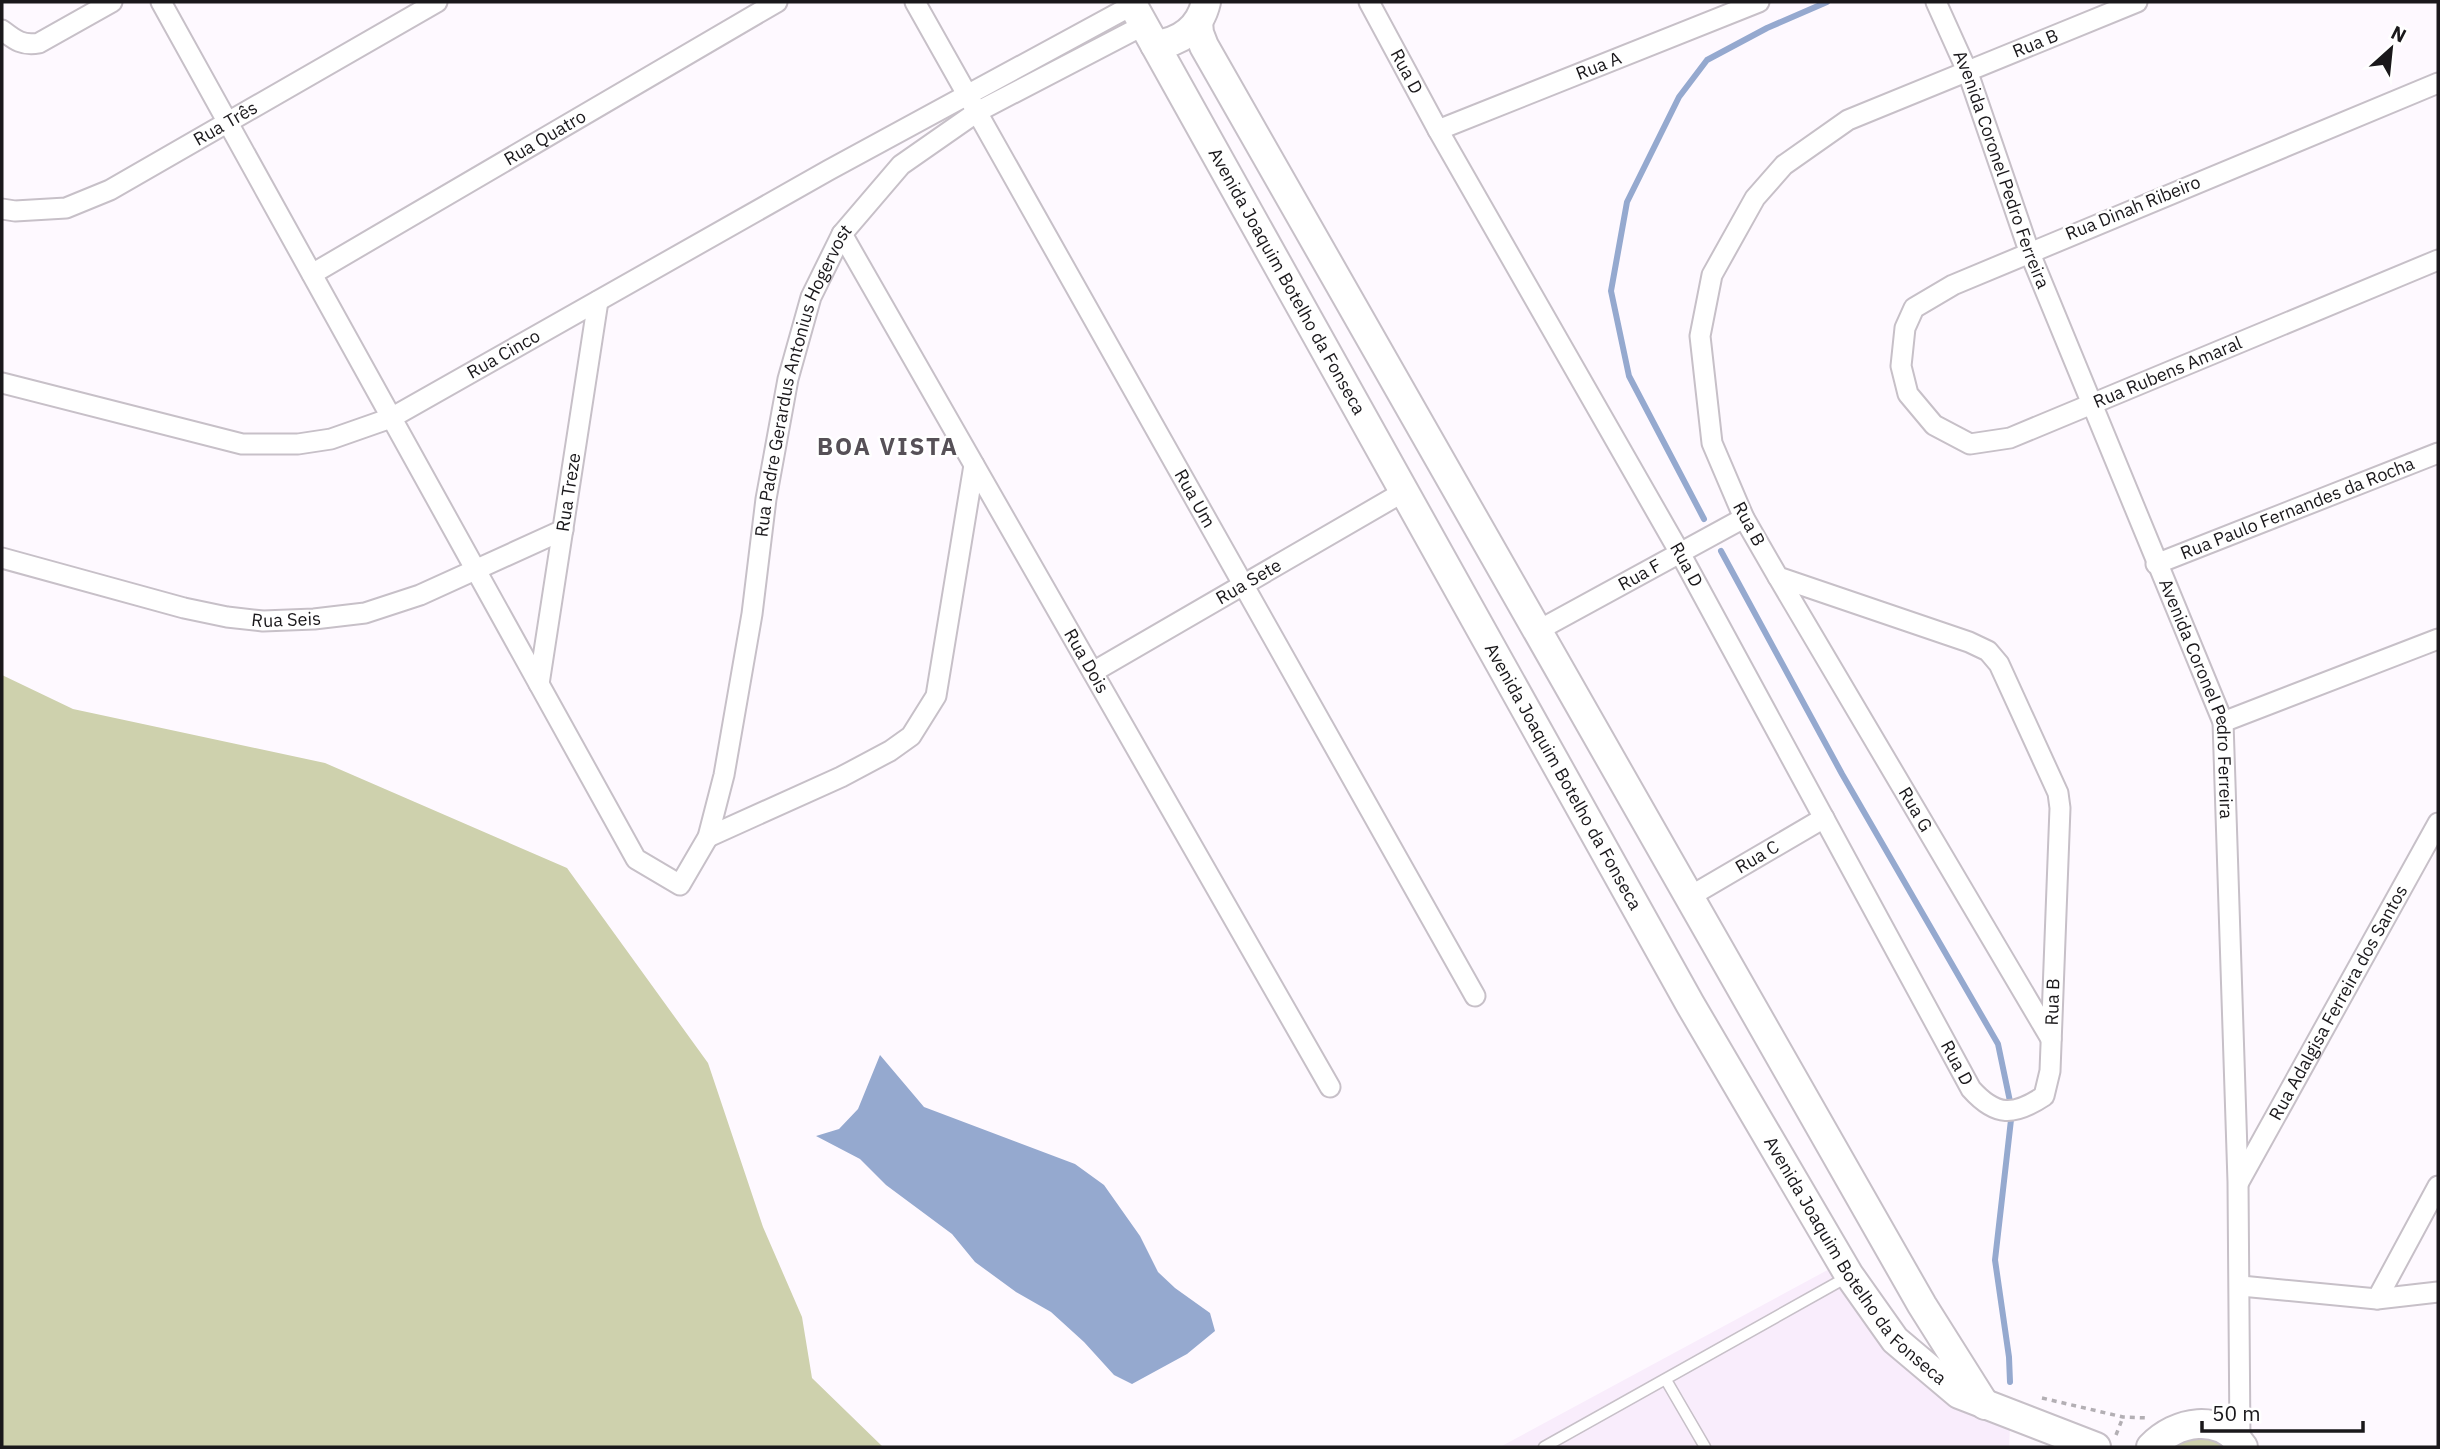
<svg xmlns="http://www.w3.org/2000/svg" width="2440" height="1449" viewBox="0 0 2440 1449" font-family="'IBM Plex Sans',sans-serif">
<style>
.built{fill:#f9edfc}
.green{fill:#ced1ad}
.water{fill:#95a9cf}
.lines{fill:none;stroke-linecap:round;stroke-linejoin:round}
.stream{stroke:#95a9cf;stroke-width:6}
.lane-casing{stroke:#c7c0c8;stroke-width:13}
.street-casing{stroke:#c7c0c8;stroke-width:23}
.secondary-casing{stroke:#c7c0c8;stroke-width:32}
.path{stroke:#b3afb4;stroke-width:3.5;stroke-dasharray:5 5;stroke-linecap:butt}
.lane{stroke:#fff;stroke-width:10}
.street{stroke:#fff;stroke-width:19}
.secondary{stroke:#fff;stroke-width:28}
.labels{text-anchor:middle;stroke-width:5;stroke-linejoin:round;paint-order:stroke}
.street-label{font-size:18px;fill:#1a181b;stroke:#fff}
.district-label{font-size:24px;font-weight:bold;letter-spacing:2px;fill:#565057;stroke:#fff}
</style>
<rect width="100%" height="100%" fill="#fef9ff"/>
<path class="built" d="M1835,1266L1886,1344L2010,1426L2009,1447H1500Z"/>
<path class="green" d="M2,675L73,709L325,763L567,868L708,1063L763,1227L802,1317L812,1378L883,1447H2Z
M2204,1433L2233,1447H2165Z"/>
<path class="water" d="M880,1055L924,1107L1075,1164L1104,1185L1140,1236L1158,1272L1175,1288L1210,1313L1215,1331L1187,1354L1132,1384L1114,1375L1084,1342L1051,1312L1016,1292L975,1262L952,1234L886,1185L860,1159L816,1136L839,1129L858,1109Z"/>
<g class="lines">
<path class="stream" d="M1704,519L1629,376L1611,291L1627,202L1679,97L1707,60L1767,28L1827,2
M1721,551L1842,774L1998,1044L2012,1111L1995,1260L2009,1357L2010,1382"/>
<g class="lane-casing">
<path id="lane" d="M1666,1380L1705,1447
M1544,1447L1849,1276"/>
</g>
<g class="street-casing">
<g id="street">
<path id="s1" d="M161,2L636,859L680,885L708,837L724,775L752,614L766,499L788,379L811,297L842,234L901,165L977,112L1144,25"/>
<path id="s2" d="M915,2L1475,996"/>
<path id="s3" d="M1369,2L1438,130L1680,553L1971,1089C1996,1117 2014,1116 2044,1096L2050,1071L2060,808L2058,793L1999,664L1988,651L1969,642L1778,577L1744,518L1712,443L1700,336L1712,275L1755,198L1784,165L1848,120L2137,2"/>
<path id="s4" d="M1936,2L1968,73L2029,251L2223,722L2238,1182L2240,1442"/>
<path d="M2,30C15,40 22,46 39,43L112,2"/>
<path id="s5" d="M2438,83L1953,285L1914,308L1905,328L1901,366L1908,394L1934,425L1970,444L2010,438L2438,260"/>
<path id="s6" d="M1438,130L1759,2"/>
<path id="s7" d="M2,209L15,211L66,208L110,190L437,2"/>
<path id="s8" d="M842,234L1330,1087"/>
<path id="s9" d="M312,274L777,2"/>
<path id="s10" d="M2,383L242,444H298L331,439L391,418L829,170L1133,5"/>
<path id="s11" d="M2,558L184,608L227,617L263,621L314,619L365,613L420,595L563,530"/>
<path id="s12" d="M2156,564L2438,453"/>
<path id="s13" d="M1778,577L2051,1039"/>
<path id="s14" d="M1537,631L1744,518"/>
<path id="s15" d="M1093,672L1405,491"/>
<path id="s16" d="M539,684L598,301"/>
<path d="M2223,722L2438,639"/>
<path d="M708,837L841,777L890,751L911,736L936,696L974,465"/>
<path id="s17" d="M1689,897L1824,818"/>
<path id="s18" d="M2239,1182L2438,823"/>
<path d="M2241,1286L2377,1299L2438,1292"/>
<path d="M2377,1299L2438,1186"/>
</g>
</g>
<g class="secondary-casing">
<g id="secondary">
<path id="s19" d="M1131,2L1690,1004L1849,1275L1895,1340L1959,1394L2096,1447"/>
<path d="M1198,22L1199,33L1204,46L1922,1305L1985,1405"/>
<path d="M1155,45C1181,42 1200,28 1206,2"/>
<path d="M2151,1447C2176,1421 2220,1412 2243,1447"/>
</g>
</g>
<path class="path" d="M2042,1398L2123,1417L2148,1418
M2116,1435L2123,1417"/>
<use href="#lane" class="lane"/>
<use href="#street" class="street"/>
<use href="#secondary" class="secondary"/>
</g>
<g class="labels">
<g class="street-label">
<text dy="6" stroke="none"><textPath href="#s3" startOffset="2744">Rua B</textPath></text>
<text dy="6" stroke="none"><textPath href="#s6" startOffset="173">Rua A</textPath></text>
<text dy="6" stroke="none"><textPath href="#s3" startOffset="79">Rua D</textPath></text>
<text dy="6" stroke="none"><textPath href="#s7" startOffset="245">Rua Três</textPath></text>
<text dy="6" stroke="none"><textPath href="#s9" startOffset="270">Rua Quatro</textPath></text>
<text dy="6" stroke="none"><textPath href="#s4" startOffset="180">Avenida Coronel Pedro Ferreira</textPath></text>
<text transform="translate(2133 208) rotate(-22)" y="6">Rua Dinah Ribeiro</text>
<text dy="6" stroke="none"><textPath href="#s19" startOffset="320">Avenida Joaquim Botelho da Fonseca</textPath></text>
<text dy="6" stroke="none"><textPath href="#s10" startOffset="530">Rua Cinco</textPath></text>
<text dy="6" stroke="none"><textPath href="#s5" startOffset="952">Rua Rubens Amaral</textPath></text>
<text dy="6" stroke="none"><textPath href="#s1" startOffset="1554">Rua Padre Gerardus Antonius Hogervost</textPath></text>
<text dy="6" stroke="none"><textPath href="#s16" startOffset="194">Rua Treze</textPath></text>
<text dy="6" stroke="none"><textPath href="#s2" startOffset="570">Rua Um</textPath></text>
<text dy="6" stroke="none"><textPath href="#s12" startOffset="152">Rua Paulo Fernandes da Rocha</textPath></text>
<text transform="translate(1749 524) rotate(62)" y="6">Rua B</text>
<text dy="6" stroke="none"><textPath href="#s3" startOffset="646">Rua D</textPath></text>
<text dy="6" stroke="none"><textPath href="#s14" startOffset="117">Rua F</textPath></text>
<text dy="6" stroke="none"><textPath href="#s15" startOffset="180">Rua Sete</textPath></text>
<text dy="6" stroke="none"><textPath href="#s11" startOffset="292">Rua Seis</textPath></text>
<text dy="6" stroke="none"><textPath href="#s8" startOffset="492">Rua Dois</textPath></text>
<text dy="6" stroke="none"><textPath href="#s4" startOffset="747">Avenida Coronel Pedro Ferreira</textPath></text>
<text dy="6" stroke="none"><textPath href="#s19" startOffset="887">Avenida Joaquim Botelho da Fonseca</textPath></text>
<text dy="6" stroke="none"><textPath href="#s13" startOffset="270">Rua G</textPath></text>
<text dy="6" stroke="none"><textPath href="#s17" startOffset="79">Rua C</textPath></text>
<text dy="6" stroke="none"><textPath href="#s3" startOffset="1421">Rua B</textPath></text>
<text dy="6" stroke="none"><textPath href="#s18" startOffset="205">Rua Adalgisa Ferreira dos Santos</textPath></text>
<text dy="6" stroke="none"><textPath href="#s3" startOffset="1213">Rua D</textPath></text>
<text dy="6" stroke="none"><textPath href="#s19" startOffset="1454">Avenida Joaquim Botelho da Fonseca</textPath></text>
</g>
<g class="district-label">
<text x="888" y="455">BOA VISTA</text>
</g>
</g>
<rect width="2440" height="1449" fill="none" stroke="#1a181b" stroke-width="7"/>
<g transform="translate(2391 49) rotate(27)" stroke="#ffffff" stroke-width="5" paint-order="stroke">
<path d="M0-5L12 26L0 18L-12 26Z" fill="#1a181b"/>
<text y="-10" font-size="19" font-weight="bold" text-anchor="middle" fill="#1a181b">N</text>
</g>
<path d="M2202 1421v10h161v-10" fill="none" stroke="#1a181b" stroke-width="3.5"/>
<text x="2212" y="1421" font-size="21" fill="#1a181b" stroke="#ffffff" stroke-width="5" paint-order="stroke">50 m</text>
</svg>
